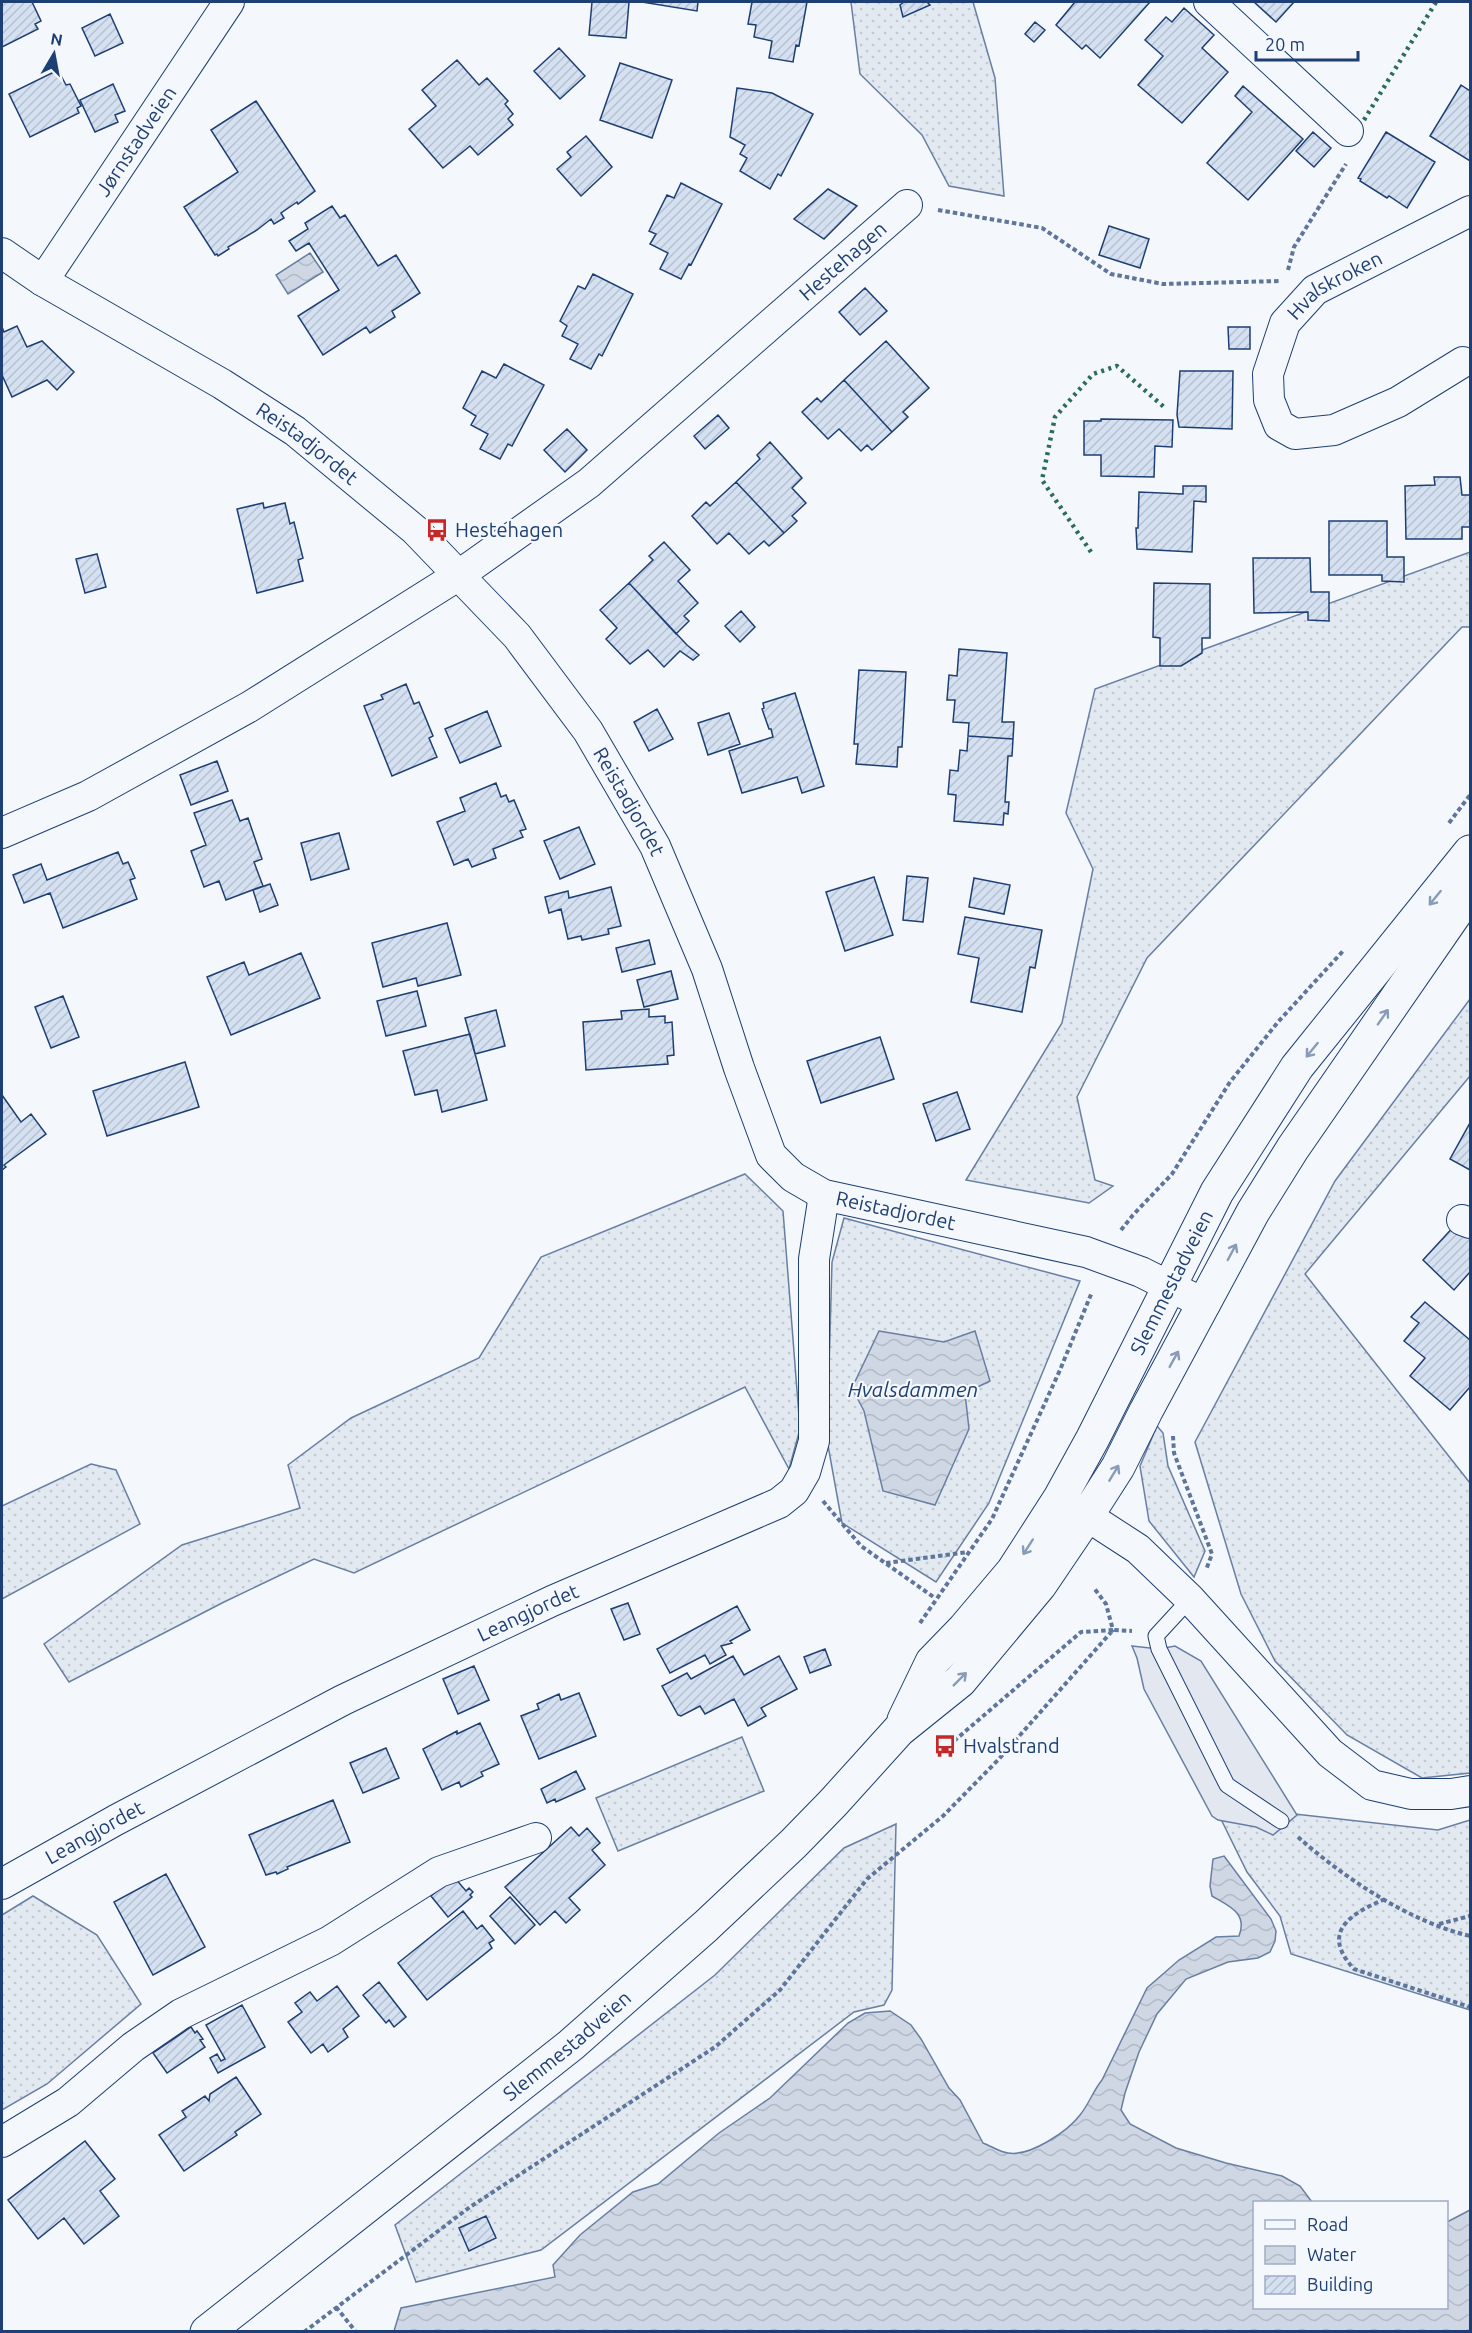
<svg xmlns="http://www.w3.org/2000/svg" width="1472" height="2333" viewBox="0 0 1472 2333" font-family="Ubuntu,sans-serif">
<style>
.grass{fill:url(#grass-dots);stroke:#687fa3;stroke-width:1.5}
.parking{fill:#e3e8f0;stroke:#687fa3;stroke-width:1.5}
.water{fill:url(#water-waves);stroke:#687fa3;stroke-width:1.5}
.building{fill:url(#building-hatch);stroke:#1d3f73;stroke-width:1.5}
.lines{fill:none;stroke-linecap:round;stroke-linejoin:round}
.lane-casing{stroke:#1d3f73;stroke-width:17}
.street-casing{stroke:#1d3f73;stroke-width:32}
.primary-casing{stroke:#1d3f73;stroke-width:35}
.path{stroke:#5e769c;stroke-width:4;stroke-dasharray:4.5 3;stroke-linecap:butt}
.lane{stroke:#f4f7fb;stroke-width:15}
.street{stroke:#f4f7fb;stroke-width:30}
.primary{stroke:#f4f7fb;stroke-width:33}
.hedge{stroke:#2c6c60;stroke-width:4.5;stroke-dasharray:3 4.5;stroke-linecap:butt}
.oneway{stroke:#889bb7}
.labels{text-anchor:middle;stroke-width:4.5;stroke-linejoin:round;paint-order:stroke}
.street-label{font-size:20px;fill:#1d3f73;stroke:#f4f7fb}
.poi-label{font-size:20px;fill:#1d3f73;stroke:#f4f7fb;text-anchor:start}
.water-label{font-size:21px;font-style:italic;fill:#1d3f73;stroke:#f4f7fb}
</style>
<defs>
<pattern id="grass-dots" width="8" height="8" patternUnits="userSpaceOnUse" patternTransform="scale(1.5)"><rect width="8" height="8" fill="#e3e9f0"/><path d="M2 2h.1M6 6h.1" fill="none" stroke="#c2c9d1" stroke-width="1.8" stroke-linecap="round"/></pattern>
<pattern id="water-waves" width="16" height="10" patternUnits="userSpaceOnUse" patternTransform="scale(1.5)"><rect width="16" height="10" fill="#cfd7e4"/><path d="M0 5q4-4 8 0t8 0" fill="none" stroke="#b1bac7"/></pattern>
<pattern id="building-hatch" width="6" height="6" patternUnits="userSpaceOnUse" patternTransform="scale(1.5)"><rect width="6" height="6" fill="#d5e0f0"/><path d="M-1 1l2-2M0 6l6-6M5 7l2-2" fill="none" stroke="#b6c1d1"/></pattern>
</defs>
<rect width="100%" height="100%" fill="#f4f7fb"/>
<path class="grass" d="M851,2H973L995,78L1004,196L949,186L922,135L860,74Z
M1470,552V627H1462L1147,958L1077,1097L1095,1180L1113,1186L1089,1203L966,1180L1062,1023L1093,869L1066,813L1095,689Z
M1470,999V1076L1305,1274L1470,1483V1773L1422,1778L1347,1735L1275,1661L1241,1594L1195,1442L1335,1181Z
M745,1174L783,1211L800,1429L789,1469L745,1387L354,1573L314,1559L224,1602L69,1682L44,1644L182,1545L300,1508L288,1465L351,1418L479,1358L541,1257Z
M844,1218L1080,1281L989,1503L936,1582L842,1523L827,1440L832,1262Z
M1157,1426L1163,1433L1168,1466L1205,1551L1194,1577L1149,1521L1140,1466Z
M91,1464L116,1470L140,1524L2,1599V1506Z
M742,1737L764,1791L618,1851L596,1798Z
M1214,1805L1438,1830L1470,1820V2010L1291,1954L1280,1916L1247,1872Z
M896,1824L892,1990L884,2005L854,2012L541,2250L416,2282L395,2225L715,1975L844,1848Z
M33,1896L97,1935L141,2004L47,2084L2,2110V1915Z"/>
<path class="parking" d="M1132,1646L1159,1649L1175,1646L1201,1661L1297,1815L1273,1835L1256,1827L1218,1820L1212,1816L1144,1689L1137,1658Z"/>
<path class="water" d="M310,253L323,272L288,294L276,275Z
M879,1331L944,1342L975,1331L990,1381L965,1393L969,1429L935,1505L883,1491L864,1411L852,1388Z
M1224,1856L1271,1919L1276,1931L1275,1941L1270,1952L1258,1958L1228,1962L1186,1979L1157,2014L1139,2052L1125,2093L1121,2110L1130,2124L1176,2148L1226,2163L1282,2176L1300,2186L1312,2202H1254V2308H1446L1447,2222L1470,2210V2331H394L401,2308L555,2277L553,2265L580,2235L633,2192L658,2184L719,2133L770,2098L848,2023L865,2013L890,2011L911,2025L921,2039L949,2088L960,2100L983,2143C991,2146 1000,2152 1008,2153C1030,2157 1068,2131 1080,2115C1089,2104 1093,2091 1102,2080L1147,1988L1179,1960L1216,1937L1239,1936C1248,1913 1229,1906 1212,1896L1210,1886L1213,1859Z"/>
<path class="building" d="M2,2H32L41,21L35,24L38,29L2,47Z
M592,2H629L626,38L589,35Z
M642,2H698L697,11Z
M752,2H807L799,46L796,45L793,62L769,58L772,41L754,37L756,25L748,24Z
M904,2H927L930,5L903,17L900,5Z
M1075,2H1150L1100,58L1086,45L1082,49L1056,25Z
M1254,2H1294L1276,22Z
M1184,8L1214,35L1202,48L1228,72L1182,123L1138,85L1163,56L1145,40L1166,17L1172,22Z
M110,14L123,43L95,56L82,28Z
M1035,22L1045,30L1034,42L1025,34Z
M559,48L585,76L560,99L534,71Z
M457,60L479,85L487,78L508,101L505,104L513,114L508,119L513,125L478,155L470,146L443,168L409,129L436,106L422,90Z
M620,63L672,80L652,138L600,120Z
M58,70L66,85L70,84L81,106L77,108L79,113L30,137L9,94Z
M113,84L125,111L115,115L118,122L95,132L80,100Z
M1461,85L1470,91V161L1430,136Z
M1243,86L1303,139L1248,200L1207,163L1252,112L1235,96Z
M737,88L772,93L813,114L781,176L778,174L770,189L740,171L747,158L740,154L745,145L730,137Z
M256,101L315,191L298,204L297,202L281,213L284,218L274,224L271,219L257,230L228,247L229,249L218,256L217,254L215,255L184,207L238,172L211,130Z
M1313,132L1331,148L1314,167L1296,151Z
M1386,132L1435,162L1407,208L1389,196L1387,198L1360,181L1361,179L1358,178Z
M586,136L612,167L581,196L557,169L571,157L567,152Z
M681,183L722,204L691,265L689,264L681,279L660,269L668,253L650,244L656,234L649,231L667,195L674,198Z
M828,189L857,206L824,239L794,219Z
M332,206L340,218L345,215L378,266L396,255L420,293L392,311L395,317L370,333L366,327L323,355L298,316L339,290L309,243L296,251L289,241L308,229L305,223Z
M1109,226L1149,239L1140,268L1099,255Z
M593,274L633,294L602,356L599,354L591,369L570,359L578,344L562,336L567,326L560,321L578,286L585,289Z
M865,288L887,311L860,335L839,312Z
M17,326L27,347L42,341L74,372L57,390L47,380L12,397L2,375V327L4,332Z
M1228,327H1250V349H1229Z
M886,341L929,388L903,412L908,417L892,432L844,380Z
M504,364L544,385L512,446L508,444L500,459L480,449L488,434L471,425L476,416L463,408L482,371L496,378Z
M1180,371H1233L1232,429L1179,427L1177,415Z
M844,380L892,432L872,450L867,445L861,451L839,429L828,439L802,412L817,398L821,402Z
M718,415L729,428L705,449L694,436Z
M1101,419L1173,420L1172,447L1155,446L1154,477L1101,476V455H1084V421H1101Z
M567,429L587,450L565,472L544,450Z
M770,442L802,478L792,488L806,503L792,516L797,521L784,533L736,482L760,459L757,455Z
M1434,477H1460L1462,495H1470V527H1462V539H1406L1405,486L1435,485Z
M736,482L784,533L769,546L764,541L749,554L729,533L717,544L692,516L706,502L710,506Z
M1183,486H1206V502L1194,501L1192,552L1137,549L1136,528H1138L1139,492L1183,494Z
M263,503L264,508L285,503L290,524L294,522L303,558L298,560L303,581L257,593L237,509Z
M1329,521H1387V557H1404V582L1382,581V575H1329Z
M664,542L690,570L678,581L698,603L684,616L689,621L676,634L629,583L653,560L649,556Z
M97,554L106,587L85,593L76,559Z
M1253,558H1310L1311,592H1329V621L1308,620V612L1254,613Z
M629,583L687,645L699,655L693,660L680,651L664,667L648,650L630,664L606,639L617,628L600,610Z
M1154,583L1210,584V638H1202V653L1181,666H1160V638L1153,637Z
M741,611L755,627L740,642L725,626Z
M959,649L1007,653L1002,722H1014L1013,739L968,736L969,723L953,722L955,700H947L949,675L957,676Z
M859,670L906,672L902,747H898L897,767L856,764L858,744H854Z
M406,684L414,704L419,702L433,736L429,738L437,757L392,776L364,706L383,699L381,695Z
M795,693L824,786L802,793L797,777L742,793L729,751L773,737L771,729H769L762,709L764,708L763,703Z
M657,709L673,739L649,751L634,722Z
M487,711L501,746L460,763L445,729Z
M729,713L740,744L708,755L698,723Z
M968,736L1013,739L1012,756H1008L1005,802H1009L1008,814L1004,813L1003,825L954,821L956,795L948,794L950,770L958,771L960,750L967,751Z
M217,761L228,791L191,805L180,775Z
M496,783L501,797L506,795L509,802L514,800L526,829L520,831L523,837L493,849L496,858L472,867L468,859L454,865L437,822L465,811L460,798Z
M232,800L240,821L248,818L262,859L254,862L263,886L226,900L219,881L204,887L191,851L206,845L194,813Z
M579,827L595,864L560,879L544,841Z
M339,833L349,869L311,880L301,843Z
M118,852L123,864L128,862L135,878L130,880L137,899L63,928L50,893L24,903L13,875L41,864L47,880Z
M907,876L928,878L923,922L903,920Z
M874,877L893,935L845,951L826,892Z
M974,878L1010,885L1004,914L969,907Z
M270,884L278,905L260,912L253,890Z
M611,887L621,926L608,929L609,934L582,940L581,936L568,939L561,909L549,913L545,897L568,891L569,898Z
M965,917L1042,930L1035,968L1030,967L1022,1012L971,1002L979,958L958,954Z
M447,923L461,975L418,986L416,978L383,987L372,943Z
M649,940L655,964L622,972L616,948Z
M301,953L320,998L231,1035L207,977L244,962L249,975Z
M671,971L678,999L644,1007L637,980Z
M417,991L426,1026L386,1036L377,1001Z
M63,996L79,1037L51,1048L35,1007Z
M649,1009V1017L665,1016V1023L672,1022L674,1055L667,1056L668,1064L586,1070L583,1022L622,1019L621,1011Z
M496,1010L505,1046L475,1054L465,1018Z
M470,1034L487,1100L442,1112L437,1090L415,1095L403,1051Z
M880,1037L894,1079L821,1103L807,1061Z
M185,1062L199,1107L107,1136L93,1091Z
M957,1092L970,1129L936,1141L923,1104Z
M2,1095L21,1122L31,1114L46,1134L4,1165L6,1167L2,1170Z
M1470,1123V1170L1450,1159Z
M1457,1223L1470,1235V1272L1454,1290L1423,1260Z
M1425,1302L1470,1340V1387L1450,1410L1410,1376L1425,1358L1404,1341L1419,1323L1411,1317Z
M628,1603L640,1634L624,1640L611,1609Z
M737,1606L750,1630L730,1641L732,1643L721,1646L726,1655L710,1664L705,1655L670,1673L657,1649Z
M825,1649L831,1665L810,1673L804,1657Z
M733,1656L744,1675L779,1656L797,1689L761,1708L766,1716L748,1726L734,1699L705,1714L700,1706L681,1716L678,1715L662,1686L687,1673L691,1679Z
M474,1666L489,1700L458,1714L443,1679Z
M579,1693L596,1736L539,1759L521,1716L539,1709L537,1704L559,1694L561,1700Z
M480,1723L499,1764L481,1772L483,1776L461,1787L459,1782L442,1790L423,1749L457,1731V1734Z
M386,1748L399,1778L363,1793L350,1763Z
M576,1771L585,1789L556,1802L555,1799L547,1803L541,1789Z
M333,1800L350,1842L287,1867L288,1869L277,1874L276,1872L266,1875L249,1835Z
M571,1827L579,1836L587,1828L600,1843L592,1850L605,1865L569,1898L580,1910L566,1923L555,1911L540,1925L505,1887Z
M166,1874L205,1947L153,1975L114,1902Z
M454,1877L466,1891L469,1888L473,1892L470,1895L472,1897L448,1917L431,1896Z
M510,1897L535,1925L515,1944L490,1916Z
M463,1911L477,1929L482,1925L494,1940L489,1943L492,1948L427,2000L398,1963Z
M379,1982L406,2017L394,2027L389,2020L386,2023L363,1995Z
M337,1986L359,2016L343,2029L348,2037L328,2052L323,2044L311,2053L288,2022L302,2012L295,2003L310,1992L317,2001Z
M242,2005L265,2047L218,2073L210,2058L217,2054L221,2061L225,2059L206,2025Z
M191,2027L195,2033L197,2031L203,2039L200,2040L205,2047L167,2073L153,2053Z
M236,2077L261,2114L235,2132L237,2135L184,2171L159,2135L186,2117L182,2111L205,2096L209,2101L210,2094Z
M85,2141L115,2179L100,2191L119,2216L84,2244L64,2218L38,2239L8,2200Z
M486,2216L496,2238L469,2251L459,2228Z"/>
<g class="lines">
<g class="lane-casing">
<path id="lane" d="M1190,1599L1156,1636L1159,1649L1227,1785L1281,1821"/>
</g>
<g class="street-casing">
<g id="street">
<path d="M1209,2L1348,131"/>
<path id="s1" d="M2,253L43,281L222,384L295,431L415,530L517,636L588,731L655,846L707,969L739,1068L771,1155L793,1177L824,1195L1086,1252L1141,1272L1205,1304"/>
<path id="s2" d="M43,281L229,2"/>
<path id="s3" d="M1463,362L1398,402L1334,430L1295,434L1279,425L1269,400L1268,374L1285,323L1315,290L1470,211"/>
<path id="s4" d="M2,833L88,796L249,707L459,575L589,483L907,205"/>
<path d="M1462,1220L1470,1223"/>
<path d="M1067,1503L1138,1549L1190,1599L1330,1753L1372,1785L1411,1794H1451L1470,1791"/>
<path id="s5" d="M2,1884L116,1820L343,1700L552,1601L779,1503L794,1491L805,1472L814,1441V1259L824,1195"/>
<path d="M2,2142L68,2102L133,2047L181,2014L330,1941L439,1872L536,1838"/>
</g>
</g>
<g class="primary-casing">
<g id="primary">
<path id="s6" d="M904,1720L932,1662L964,1629L1013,1571L1060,1498L1093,1438L1217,1192L1297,1067L1470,852"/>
<path id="s7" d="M207,2332L571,2045L706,1926L793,1844L833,1803L899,1730L960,1681L1040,1585L1086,1517L1118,1467L1146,1411L1253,1212L1293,1148L1470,892"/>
</g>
</g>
<path class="path" d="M938,210L1042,228L1111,274L1163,284L1280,281
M1288,270L1294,247L1346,164
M1449,823L1470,795
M1121,1230L1133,1215L1172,1174L1230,1082L1278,1022L1343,951
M1173,1436L1174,1453L1212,1554L1206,1570
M823,1501L861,1546L935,1598
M886,1563L968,1552
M920,1623L992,1519L1060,1370L1092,1292
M954,1741L1081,1632L1113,1630L1106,1604L1094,1588
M1298,1837C1344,1878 1410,1922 1470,1936
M1385,1899C1350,1914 1320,1932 1354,1969L1470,2007
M1439,1924L1470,1916
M336,2307L356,2332
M304,2332L470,2207L715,2047L780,1990L867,1879L943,1816L998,1760L1113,1630L1132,1631"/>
<use href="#lane" class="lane"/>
<use href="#street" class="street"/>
<use href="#primary" class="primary"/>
<path class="hedge" d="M1364,120L1436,2
M1091,552L1042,480L1055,417L1093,374L1117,366L1164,407"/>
</g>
<defs><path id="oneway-shaft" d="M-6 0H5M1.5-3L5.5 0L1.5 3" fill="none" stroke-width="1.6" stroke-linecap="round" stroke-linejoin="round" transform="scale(1.5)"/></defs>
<g class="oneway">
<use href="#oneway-shaft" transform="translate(1435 898) rotate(129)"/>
<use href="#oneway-shaft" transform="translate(1383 1017) rotate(-55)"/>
<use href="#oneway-shaft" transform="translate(1312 1050) rotate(129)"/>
<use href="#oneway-shaft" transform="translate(1232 1252) rotate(-62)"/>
<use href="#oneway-shaft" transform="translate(1174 1359) rotate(-61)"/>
<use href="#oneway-shaft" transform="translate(1114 1473) rotate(-59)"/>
<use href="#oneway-shaft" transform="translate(1028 1547) rotate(123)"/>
<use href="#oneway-shaft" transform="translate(960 1679) rotate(-45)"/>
</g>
<defs>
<g id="bus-bare" transform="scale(1.8)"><path d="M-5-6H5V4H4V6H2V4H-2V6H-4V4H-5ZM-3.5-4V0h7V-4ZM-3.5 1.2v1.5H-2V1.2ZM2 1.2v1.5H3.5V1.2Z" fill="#c62828" stroke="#f4f7fb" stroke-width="2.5" paint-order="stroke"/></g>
</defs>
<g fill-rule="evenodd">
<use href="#bus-bare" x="437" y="530"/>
<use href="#bus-bare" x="945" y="1746"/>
</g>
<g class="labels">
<g class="street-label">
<text dy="7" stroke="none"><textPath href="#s2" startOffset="168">Jørnstadveien</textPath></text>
<text dy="7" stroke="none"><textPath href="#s4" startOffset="1022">Hestehagen</textPath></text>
<text dy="7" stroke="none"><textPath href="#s3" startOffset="374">Hvalskroken</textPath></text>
<text dy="7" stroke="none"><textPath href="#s1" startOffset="360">Reistadjordet</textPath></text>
<text dy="7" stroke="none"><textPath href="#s1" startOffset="846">Reistadjordet</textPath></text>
<text dy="7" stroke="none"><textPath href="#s1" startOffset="1368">Reistadjordet</textPath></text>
<text dy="7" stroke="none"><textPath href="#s6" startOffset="516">Slemmestadveien</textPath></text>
<text dy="7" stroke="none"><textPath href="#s5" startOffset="592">Leangjordet</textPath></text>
<text dy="7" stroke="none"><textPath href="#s5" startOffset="106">Leangjordet</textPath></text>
<text dy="7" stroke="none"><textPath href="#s7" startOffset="460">Slemmestadveien</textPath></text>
</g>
<g class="poi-label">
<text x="455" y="537">Hestehagen</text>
<text x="963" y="1753">Hvalstrand</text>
</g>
<g class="water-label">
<text x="913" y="1397">Hvalsdammen</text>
</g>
</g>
<rect width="1472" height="2333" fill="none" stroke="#1d3f73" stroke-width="6"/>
<rect x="1253" y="2201" width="195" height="108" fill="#f4f7fb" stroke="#9eadc5" stroke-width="1.5"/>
<rect x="1265" y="2220" width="30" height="9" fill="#f4f7fb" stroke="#9eadc5" stroke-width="1.5"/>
<text x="1307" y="2231" font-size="18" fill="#1d3f73">Road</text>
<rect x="1265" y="2246" width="30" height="18" fill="url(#water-waves)" stroke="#9eadc5" stroke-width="1.5"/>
<text x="1307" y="2261" font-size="18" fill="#1d3f73">Water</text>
<rect x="1265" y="2276" width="30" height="18" fill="url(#building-hatch)" stroke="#9eadc5" stroke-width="1.5"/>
<text x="1307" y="2291" font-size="18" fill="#1d3f73">Building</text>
<g transform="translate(54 54) rotate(10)" stroke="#f4f7fb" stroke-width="4.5" paint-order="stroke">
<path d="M0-4.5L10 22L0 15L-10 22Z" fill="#1d3f73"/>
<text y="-9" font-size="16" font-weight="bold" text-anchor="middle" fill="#1d3f73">N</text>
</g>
<path d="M1256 51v9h102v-9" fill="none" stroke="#1d3f73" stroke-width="3"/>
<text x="1265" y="51" font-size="18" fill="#1d3f73" stroke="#f4f7fb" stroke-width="4.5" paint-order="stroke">20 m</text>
</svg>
